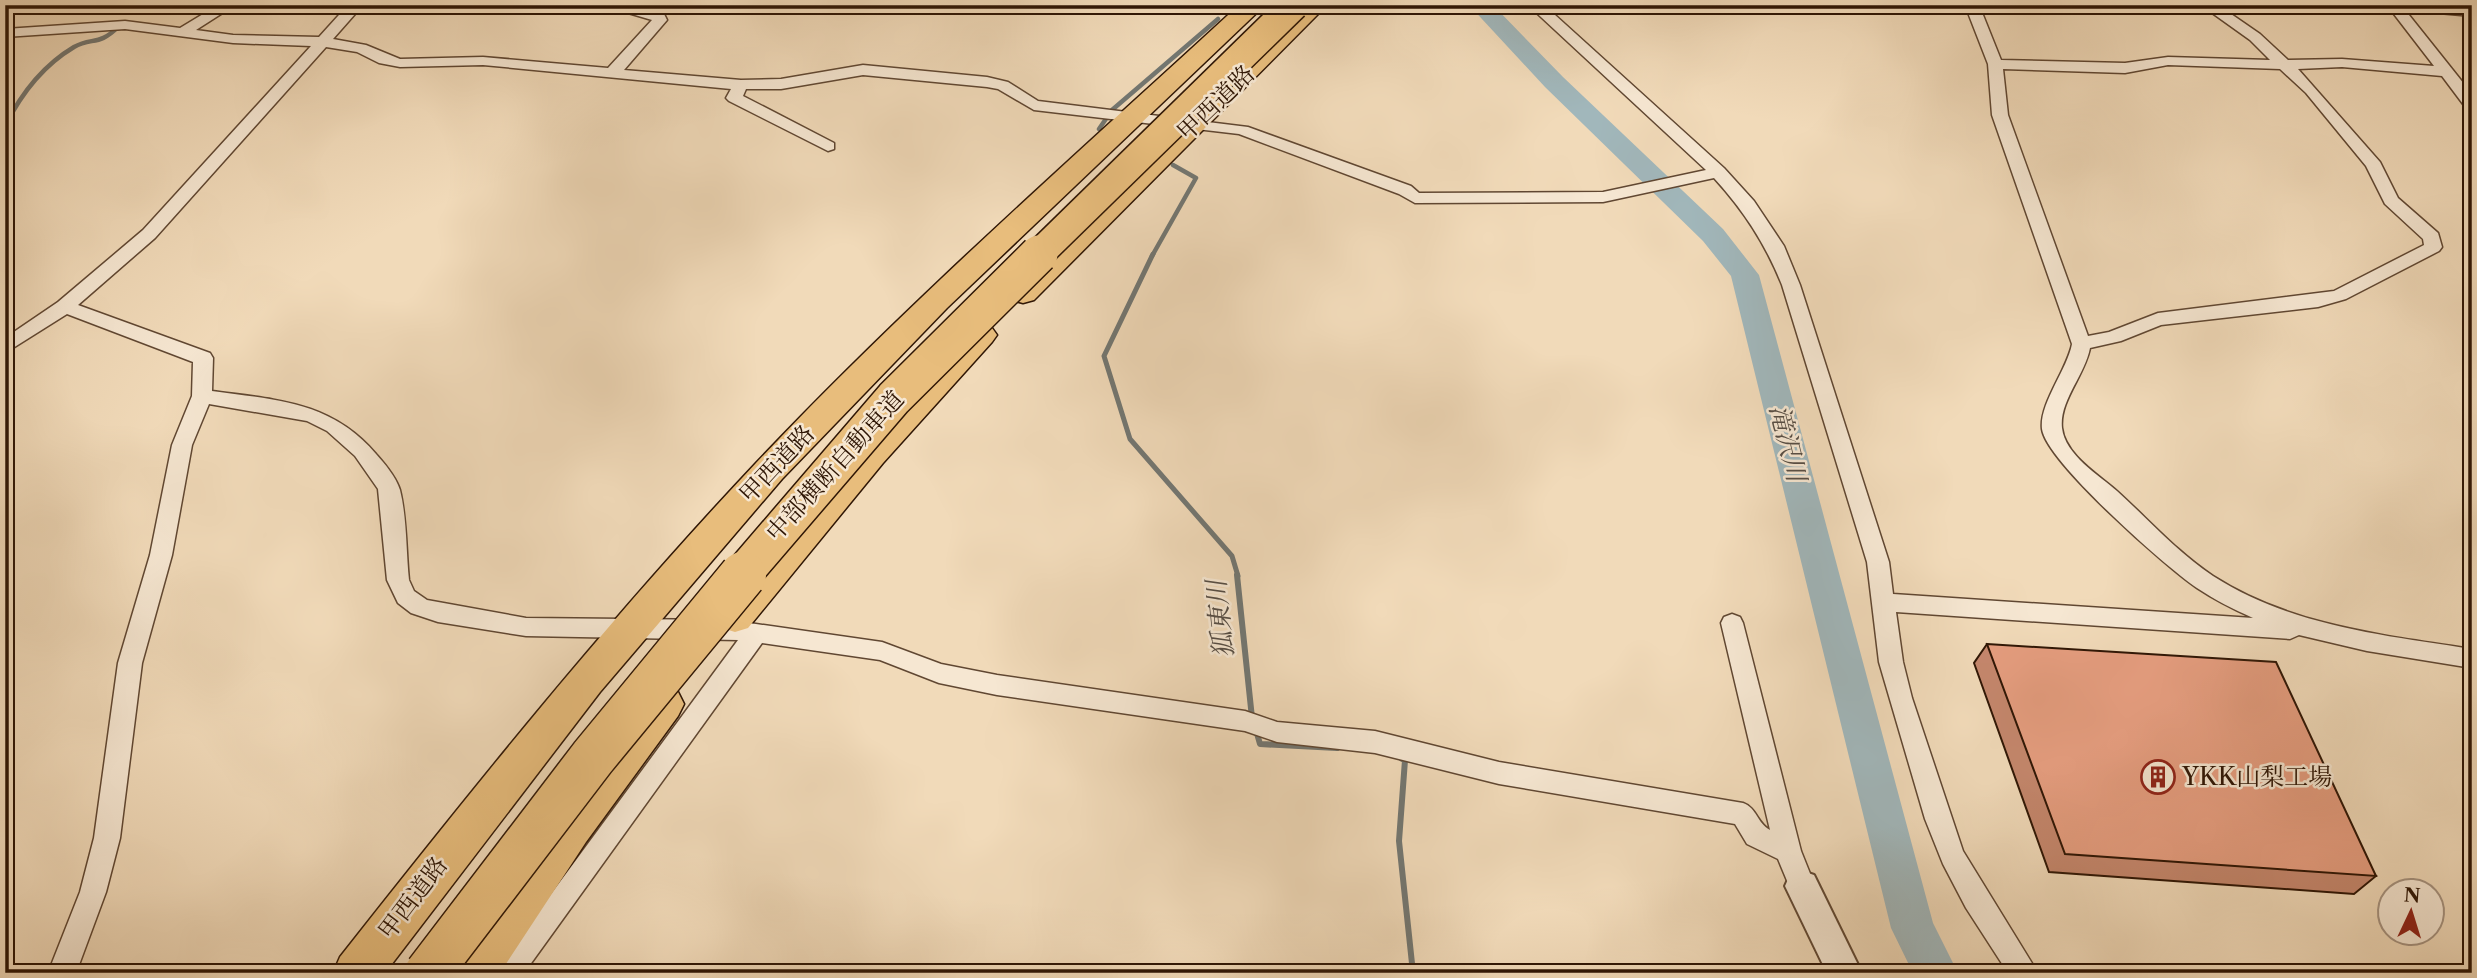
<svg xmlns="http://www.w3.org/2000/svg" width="2477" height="978" viewBox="0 0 2477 978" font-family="'Libre Caslon Text','Noto Serif JP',serif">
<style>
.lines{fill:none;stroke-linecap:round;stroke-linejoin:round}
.stream-far2{stroke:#737772;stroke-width:4.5}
.stream-far1{stroke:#737772;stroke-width:5}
.stream{stroke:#737772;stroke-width:6}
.river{fill:#a1b7bb;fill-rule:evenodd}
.minor-casing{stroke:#604732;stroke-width:3}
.tertiary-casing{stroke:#604732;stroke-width:4}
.trunk-casing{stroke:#2f1605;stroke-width:3}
.minor{fill:#f6e7d2;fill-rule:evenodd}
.tertiary{fill:#f6e7d2;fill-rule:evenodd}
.trunk{fill:#e8bd7c;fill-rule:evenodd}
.motorway-bridge-far2-casing{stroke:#2f1605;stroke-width:32;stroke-linecap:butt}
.motorway-bridge-far1-casing{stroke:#2f1605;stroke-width:40;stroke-linecap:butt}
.motorway-bridge-casing{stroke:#2f1605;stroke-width:49;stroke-linecap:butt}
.motorway-bridge-far2{stroke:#e8bd7c;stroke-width:29}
.motorway-bridge-far1{stroke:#e8bd7c;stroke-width:37}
.motorway-bridge{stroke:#e8bd7c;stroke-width:46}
.wall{fill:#c5876d;stroke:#2f1605;stroke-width:2}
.building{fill:#e59d7f;stroke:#2f1605;stroke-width:2}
.labels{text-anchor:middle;stroke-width:5;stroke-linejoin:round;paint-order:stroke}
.street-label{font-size:24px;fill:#2f1605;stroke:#f6e7d2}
.poi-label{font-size:24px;fill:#2f1605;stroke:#f6e7d2;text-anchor:start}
.water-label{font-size:26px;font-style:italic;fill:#574e45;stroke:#f6e7d2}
</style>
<rect width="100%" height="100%" fill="#f1dab9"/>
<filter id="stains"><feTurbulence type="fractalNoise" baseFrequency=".00286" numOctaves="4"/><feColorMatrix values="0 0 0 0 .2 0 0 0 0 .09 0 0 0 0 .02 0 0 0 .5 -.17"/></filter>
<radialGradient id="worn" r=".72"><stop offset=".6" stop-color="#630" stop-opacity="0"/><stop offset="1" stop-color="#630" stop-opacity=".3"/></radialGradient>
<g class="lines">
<path class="stream-far2" d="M5,126C21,94 42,66 74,47C92,37 99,46 118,27
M1105,132L1099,129L1112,110L1218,19
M1152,256L1196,178L1173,165"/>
<path class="stream-far1" d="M1153,254L1104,356L1130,439L1232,556L1238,576"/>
<path class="stream" d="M1237,575L1252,718
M1256,730L1260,744L1337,748
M1402,759L1405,760L1399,841L1413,973"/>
<path class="river" d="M1469,5H1493L1563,77L1723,229L1759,275L1933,923L1958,973H1913L1891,928L1731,276L1703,241L1545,87Z"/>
<g class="minor-casing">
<path id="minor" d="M218,5H235L196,30L233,35L319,37L348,5H363L333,39L366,45L400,59L483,57L608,68L652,20L601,5H627L664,14L667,20L624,70L741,80L781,79L863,65L987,77L1008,82L1038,101L1248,127L1411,186L1419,193L1603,192L1706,170L1528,5H1544L1724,168L1754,201L1784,246L1800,285L1889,562L1893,594L2253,618C2233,609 2215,600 2197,588C2167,568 2046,461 2042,429C2039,404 2067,370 2072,344L1992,115L1988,64L1965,5H1979L2001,60L2125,63L2168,57L2270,60L2250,40L2201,5H2218L2260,34L2288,60L2342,59L2434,66L2387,5L2472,8V16L2405,10L2472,94V110L2466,108L2442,76L2342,67L2298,69L2380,162L2398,198L2438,233L2442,247L2439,251L2346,299L2318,307L2161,325L2121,341L2090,348C2085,375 2059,401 2062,428C2065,455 2099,475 2117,491C2149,520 2177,552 2213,576C2291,626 2382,635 2472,649V668L2367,651L2299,635L2290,639L1896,612L1903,662L1912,698L1963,851L2038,973H2008L1966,908L1943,864L1925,819L1879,662L1867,562L1782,285C1765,243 1744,211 1714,178L1603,202L1415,203L1399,194L1239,134L1034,110L998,89L987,87L863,75L781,89H746L743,96L834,143V149L828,151L729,101L726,98L731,89L483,65L400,67L379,63L357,52L326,47L155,238L78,305L210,353L213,358L212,391C276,400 331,401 376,454C385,464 396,477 400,490C407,518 406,551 409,580L414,591L427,600L526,618L725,620L756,624L882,642L941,664L997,675L1245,711L1277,722L1375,731L1499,762L1743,803C1757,808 1757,823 1770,830L1721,623L1724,617L1732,614L1740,617L1743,623L1801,851L1815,886L1811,895L1802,898L1793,895L1778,859L1747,844L1735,824L1499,784L1375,753L1277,742L1245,731L997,695L939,683L880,660L762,643L524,973H493L738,640L526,636L438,622L411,613L398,603L387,580L378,489L355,456L327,431L307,421L209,404L192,445L172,555L142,663L120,838L106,892L76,973H48L80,892L94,838L118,663L150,555L172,445L192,396L193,362L67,314L5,353V338L58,302L143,230L311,46L233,43L125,29L5,37V29L125,21L180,28ZM2168,65L2280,69L2306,93L2366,166L2385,204L2423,239L2424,245L2334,291L2158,313L2109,332L2088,336L2008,115L2003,69L2125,73Z"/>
</g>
<g class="tertiary-casing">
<path id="tertiary" d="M1802,871L1814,875L1862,973H1827L1785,886L1790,875Z"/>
</g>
<g class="trunk-casing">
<path id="trunk" d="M1239,5H1265L947,308L782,479L600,692L385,973H333L340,957C473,788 608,620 756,463C908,302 1076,155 1239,5Z
M1301,5H1327L1034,300L1023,303L1012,300L1008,293L1012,286Z
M981,325L992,328L997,335L992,342L883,463L748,628L735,632L722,628L716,617L722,606L859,445L970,328Z
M664,687L678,692L684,704L678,716L586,842L500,973H450L457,957L556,814L650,692Z"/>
</g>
<use href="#minor" class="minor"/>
<use href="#tertiary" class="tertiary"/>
<use href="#trunk" class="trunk"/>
<g class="motorway-bridge-far2-casing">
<path id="motorway-bridge-far2" d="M1037,256L1294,5"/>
</g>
<g class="motorway-bridge-far1-casing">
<path id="motorway-bridge-far1" d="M741,576L894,398L1039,254"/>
</g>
<g class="motorway-bridge-casing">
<path id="motorway-bridge" d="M428,973L593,757L743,575"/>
</g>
<use href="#motorway-bridge-far2" class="motorway-bridge-far2"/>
<use href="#motorway-bridge-far1" class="motorway-bridge-far1"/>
<use href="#motorway-bridge" class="motorway-bridge"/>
</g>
<path class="wall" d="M1987,644L2376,876L2354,894L2049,872L1974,663Z"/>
<path class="building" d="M1987,644L2276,662L2376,876L2065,854Z"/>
<defs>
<g id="building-ring" transform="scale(1.75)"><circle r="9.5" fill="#f6e7d2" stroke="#8f2418" stroke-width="1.5"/><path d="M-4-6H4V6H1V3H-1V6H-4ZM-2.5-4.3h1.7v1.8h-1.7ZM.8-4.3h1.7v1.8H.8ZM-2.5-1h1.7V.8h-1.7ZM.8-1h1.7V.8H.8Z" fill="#8f2418"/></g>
</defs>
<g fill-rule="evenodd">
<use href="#building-ring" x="2158" y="777"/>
</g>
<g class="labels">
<g class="street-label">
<text transform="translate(1216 103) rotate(-44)" y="8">甲西道路</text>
<text transform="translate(777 464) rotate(-47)" y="8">甲西道路</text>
<text transform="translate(835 466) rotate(-48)" y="8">中部横断自動車道</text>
<text transform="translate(413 898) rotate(-53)" y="8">甲西道路</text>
</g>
<g class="poi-label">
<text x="2182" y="785">YKK山梨工場</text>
</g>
<g class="water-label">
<text transform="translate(1788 443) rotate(76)" y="9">滝沢川</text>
<text transform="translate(1220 619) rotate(-96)" y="9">狐東川</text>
</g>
</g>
<rect width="2477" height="978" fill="none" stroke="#f1dab9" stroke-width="28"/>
<rect x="7" y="7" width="2463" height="964" fill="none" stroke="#2f1605" stroke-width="3.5"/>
<rect x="14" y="14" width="2449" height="950" fill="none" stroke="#2f1605" stroke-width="2"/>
<g transform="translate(2411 912) rotate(4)"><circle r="33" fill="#f6e7d2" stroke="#a69380" stroke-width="2"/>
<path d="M0-5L12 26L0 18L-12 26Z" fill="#8f2418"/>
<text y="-10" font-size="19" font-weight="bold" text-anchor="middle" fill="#2f1605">N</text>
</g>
<rect width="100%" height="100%" filter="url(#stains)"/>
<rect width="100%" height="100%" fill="url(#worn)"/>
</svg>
